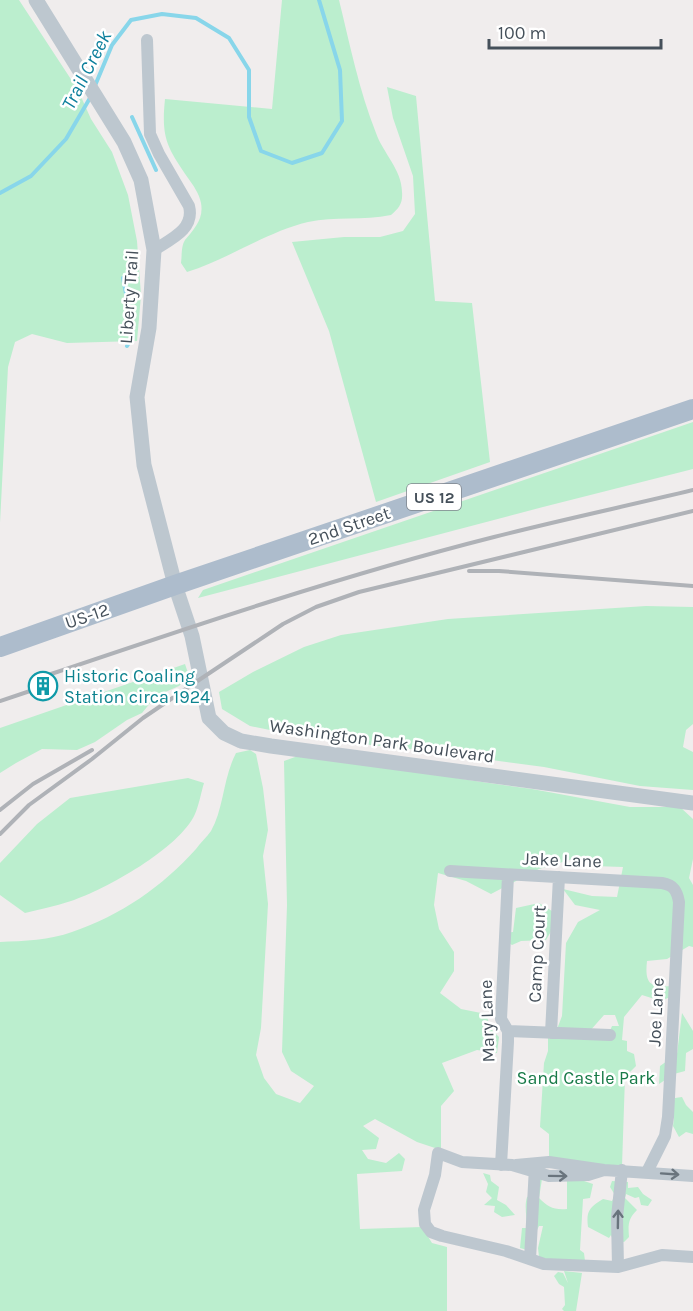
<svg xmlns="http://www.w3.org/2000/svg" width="693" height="1311" viewBox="0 0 693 1311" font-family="Karla,sans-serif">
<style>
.green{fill:#bbeece;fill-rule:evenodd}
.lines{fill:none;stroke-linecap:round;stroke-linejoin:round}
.stream{stroke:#88d6ea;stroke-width:4}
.minor{stroke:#bdc7cf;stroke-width:12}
.tertiary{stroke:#bdc7cf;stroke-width:15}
.primary{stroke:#adbccc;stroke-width:20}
.rail{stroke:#afb2b7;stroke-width:4}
.oneway{stroke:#69747d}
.labels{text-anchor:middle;stroke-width:5;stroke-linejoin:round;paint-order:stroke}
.shield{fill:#fff;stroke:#7d848c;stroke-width:1.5}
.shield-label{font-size:16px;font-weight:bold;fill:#45505a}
.street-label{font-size:18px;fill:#45505a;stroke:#fff}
.culture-label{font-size:18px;fill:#0d838f;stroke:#fff;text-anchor:start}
.park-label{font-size:18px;fill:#187a48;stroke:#fff}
.water-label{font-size:20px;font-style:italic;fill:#0e809d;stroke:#fff}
</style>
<rect width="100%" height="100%" fill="#f0eded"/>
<path class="green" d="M0,0H19L78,90L91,119L112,152L128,195L137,241L141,295L137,341L67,343L32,334L15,342L8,367L0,523Z
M282,0H339C350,45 359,90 376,133C383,153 402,170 402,192C403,203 399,208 391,215C363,221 335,216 308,222C266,232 229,259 187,272L181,263C182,256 181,246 185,240C194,229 204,219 201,203C199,193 193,185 188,178C167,147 161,138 165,99L272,109Z
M387,87L416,96L435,301L472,303L490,462L376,502L329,331L292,242L344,237H380L403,231L415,214L413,176L393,118Z
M693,422V469L543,507L198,598L203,590Z
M646,606L693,607V724L686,730L683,747L693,752V790L640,786L544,767L409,749L314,739L250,726L222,709L219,692L253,672L304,647L341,635L448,619Z
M185,664L189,676L179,686L156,696L142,713L127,720L95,742L77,750L42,749L16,763L0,773V728Z
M250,750L256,754L263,788L268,830L263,856L268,904L261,1028L256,1055L264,1078L276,1094L300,1103L314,1086L291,1071L282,1052L287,905L284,761L306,753L475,781L532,789L630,807H680L693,819V859L689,878L693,885V947L689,946L667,959L647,961C644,988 653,987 677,986L679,993L661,1001L642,995L624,1017L622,1040L627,1041V1051L634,1054L636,1066L625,1077L622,1166L549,1162V1134L540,1127L544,1063L548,1051V1037H554L562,1016L566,943L578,922L600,910L575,905L563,889L592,896L617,897L623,867L593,866L573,859L539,869L491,894L466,881L438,873L434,905L439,929L454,952V971L440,993L461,1009L486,1014L491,1029L499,1037L497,1053L477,1050L442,1063L454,1091L441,1106V1150L417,1142L375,1119L363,1126L379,1138L376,1149L362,1150L368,1159L386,1163L399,1153L405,1159L402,1171L357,1174L360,1229L422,1227L432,1243L447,1247V1311H0V942C24,941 50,940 72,932C120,916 163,886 196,849C200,843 207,837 211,831C224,808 223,778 236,753ZM604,1015H615L619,1026H612L606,1040L589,1032Z
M188,778L204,783C201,793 199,805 195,814C180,848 105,890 71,901C56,906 40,909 25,913L0,895V863L37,824L70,798Z
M539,903L560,916L546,940L521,941L512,945L502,939V933L513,932L516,908Z
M682,1013L693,1031V1049L686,1053L685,1071L674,1074L659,1084L660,1066L677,1054Z
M682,1097L686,1105L693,1112V1134L686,1132L679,1137L673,1126L674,1118L671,1109L675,1098Z
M483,1173L490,1175L491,1181L499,1187L497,1200L506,1205L515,1215L502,1217L494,1212L495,1206L484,1205L492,1198L486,1192L488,1184Z
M567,1176H584V1181L593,1184L590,1198L583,1199L580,1250L584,1253L585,1261H553L539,1257L538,1248L543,1226H539L527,1250L520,1248L522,1228H527C527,1217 524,1207 527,1197L537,1193L530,1178L542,1179L539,1198C548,1207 553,1210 567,1209Z
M612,1181L628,1182V1188L638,1187L643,1194L652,1200L648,1206L641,1205L639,1197L635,1198L626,1194L625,1198L637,1210C628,1219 628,1225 629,1237L624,1242L613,1240L611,1235L609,1238L588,1227C586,1212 589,1207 603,1199L612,1201L615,1195L610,1187Z
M564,1271L582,1273L576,1311H564L562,1309L565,1305L564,1287L559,1284L554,1276L558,1272L563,1273L568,1283Z"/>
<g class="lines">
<path class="stream" d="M94,88L112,45L131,20L162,14L196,18L229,38L249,70V117L261,151L292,163L322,153L342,121L340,70L319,0
M132,117L156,170
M0,193L31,176L66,139L90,98
M123,278L132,326L133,336L127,346"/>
<path class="minor" d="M147,40L150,134L159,154L189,206C195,229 171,239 154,250
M450,871L662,883C674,885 677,891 679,902L668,1117L665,1136L647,1172
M508,1031L610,1035
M551,1033L559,877
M501,1165L508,1042V1031L501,1019L508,876
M516,1165L549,1162L604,1170L693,1176
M604,1170L588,1175L549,1176L512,1165L462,1162L438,1153L435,1175L424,1210L425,1224L431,1232L442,1236L506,1251L544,1264L618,1267L662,1255L693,1257
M530,1259L535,1167
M618,1267L617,1217L622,1170"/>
<path class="tertiary" d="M36,0L124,142L141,180L154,250L149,328L137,397L144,465L175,585L192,636L209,718L224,733L241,741L271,746L693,803"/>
<path class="primary" d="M0,647L175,585L693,409"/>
<path class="rail" d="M469,571H499L693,586
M48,675C196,625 344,575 494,537C560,520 627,506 693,490
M0,701L36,689
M0,810L33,784L92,750
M0,834L29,805L92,759L143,718L202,678L283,624L316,607L359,592L693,511"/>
</g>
<defs><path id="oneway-shaft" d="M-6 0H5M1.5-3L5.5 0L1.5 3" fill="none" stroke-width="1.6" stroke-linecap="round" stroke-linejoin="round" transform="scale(1.5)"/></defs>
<g class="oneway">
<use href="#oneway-shaft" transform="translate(670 1174) rotate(4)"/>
<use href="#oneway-shaft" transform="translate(558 1176) rotate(1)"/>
<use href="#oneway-shaft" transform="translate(618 1219) rotate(-89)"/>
</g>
<defs>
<g id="building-ring" transform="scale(1.5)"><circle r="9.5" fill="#fff" stroke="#0f9aa8" stroke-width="1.5"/><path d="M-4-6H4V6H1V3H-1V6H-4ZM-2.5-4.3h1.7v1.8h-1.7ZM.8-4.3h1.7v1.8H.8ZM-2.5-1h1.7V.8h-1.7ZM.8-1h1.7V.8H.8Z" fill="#0f9aa8"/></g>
</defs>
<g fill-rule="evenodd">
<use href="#building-ring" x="43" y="686"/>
</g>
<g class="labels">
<rect class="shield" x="407" y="484" width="54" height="26" rx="4.5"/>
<g class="shield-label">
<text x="434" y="503">US 12</text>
</g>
<g class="street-label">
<text transform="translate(129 297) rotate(-86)" y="6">Liberty Trail</text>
<text transform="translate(349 526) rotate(-19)" y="6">2nd Street</text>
<text transform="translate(87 616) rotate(-19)" y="6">US-12</text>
<text transform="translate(382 741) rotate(8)" y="6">Washington Park Boulevard</text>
<text transform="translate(562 860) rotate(2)" y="6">Jake Lane</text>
<text transform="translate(537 954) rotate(-87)" y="6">Camp Court</text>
<text transform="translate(656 1012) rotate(-87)" y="6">Joe Lane</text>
<text transform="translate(487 1021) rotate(-92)" y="6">Mary Lane</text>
</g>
<g class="culture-label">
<text x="64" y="682">Historic Coaling<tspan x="64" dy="21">Station circa 1924</tspan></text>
</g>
<g class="park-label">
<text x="586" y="1084">Sand Castle Park</text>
</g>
<g class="water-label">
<text transform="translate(86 70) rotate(-63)" y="7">Trail Creek</text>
</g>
</g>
<path d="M489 39v9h172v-9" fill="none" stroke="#45505a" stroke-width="3"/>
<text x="498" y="39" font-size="18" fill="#45505a" stroke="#ffffff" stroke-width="4.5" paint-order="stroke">100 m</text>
</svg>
